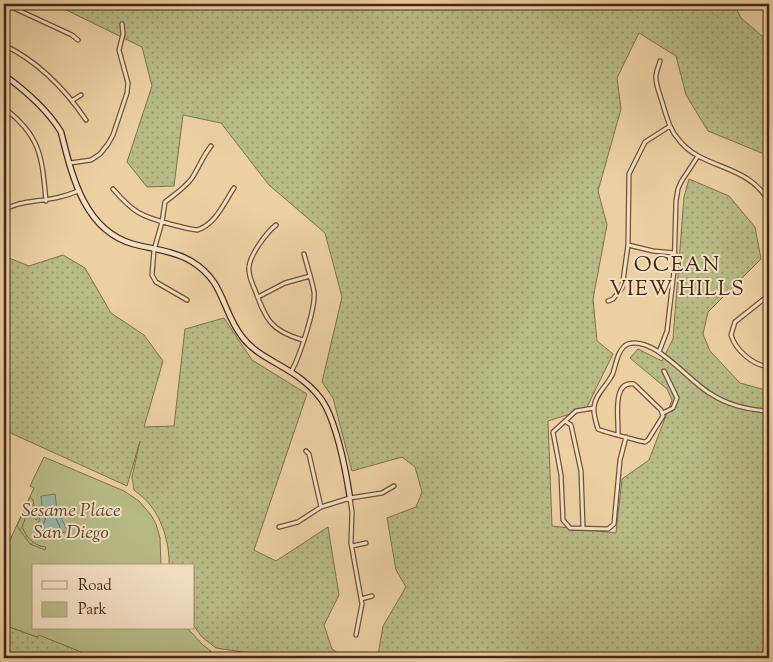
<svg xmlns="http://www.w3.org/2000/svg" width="773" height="662" viewBox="0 0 773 662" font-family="'Sorts Mill Goudy',serif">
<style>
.grass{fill:url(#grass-dots);stroke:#7e704f}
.park{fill:#b7bb86;stroke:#7e704f}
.garden{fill:url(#garden-furrows);stroke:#7e704f}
.water{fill:#99b6a7;stroke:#777c6e}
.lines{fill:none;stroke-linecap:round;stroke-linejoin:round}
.shore{stroke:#6e6e60;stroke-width:1}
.street-casing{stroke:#6e503a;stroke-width:5.5}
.secondary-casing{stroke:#442618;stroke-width:7}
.street{stroke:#f3e0c3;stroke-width:3}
.secondary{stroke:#f3e0c3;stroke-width:4.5}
.labels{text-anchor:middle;stroke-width:4;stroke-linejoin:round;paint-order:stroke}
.park-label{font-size:19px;font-style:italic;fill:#5b442e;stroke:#f3e0c3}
.quarter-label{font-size:21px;letter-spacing:1px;fill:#442618;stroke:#f3e0c3}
</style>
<defs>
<pattern id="grass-dots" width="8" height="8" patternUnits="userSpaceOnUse" patternTransform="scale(1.25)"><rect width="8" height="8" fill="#b7bb86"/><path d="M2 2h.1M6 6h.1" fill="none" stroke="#96986d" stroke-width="1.8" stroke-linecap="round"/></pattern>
<pattern id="garden-furrows" width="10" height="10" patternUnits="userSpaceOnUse" patternTransform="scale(1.25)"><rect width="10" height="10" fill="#b7bb86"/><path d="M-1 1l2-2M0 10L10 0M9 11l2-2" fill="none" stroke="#96986d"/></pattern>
</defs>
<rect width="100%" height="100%" fill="#edd0a2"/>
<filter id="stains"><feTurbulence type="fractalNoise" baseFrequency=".004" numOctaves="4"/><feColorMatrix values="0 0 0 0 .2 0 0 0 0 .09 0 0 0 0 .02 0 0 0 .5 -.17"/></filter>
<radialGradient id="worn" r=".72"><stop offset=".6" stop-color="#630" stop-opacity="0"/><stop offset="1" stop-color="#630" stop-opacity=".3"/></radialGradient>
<path class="grass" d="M54,4H734L741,18L769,42V156L708,131L686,95L676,56L639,33L617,78L621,109L598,191L607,225L593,299L597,341L613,354L586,409L548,421L552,526L616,533L622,479L649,460L672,400L667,389L630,358L638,349L662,361L673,339L684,197L689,179L729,196L755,227L761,259L708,312L703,334L710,351L740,383L769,391V658H367L378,655L383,626L406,587L396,570L387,518L416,507L422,492L415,467L402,457L352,471L333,398L322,382L342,297L325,233L269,185L221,123L183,115L174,186L147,187L127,162L152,86L142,47Z
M63,255L85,268L111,313L144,335L163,361L144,427L174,426L185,329L224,318L252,360L307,394L254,550L276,561L328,527L339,595L324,625L332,649L345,658H262L250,653L216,648L202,637L194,626V566H169C170,546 163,521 151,506C146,499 140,495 134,490L132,477L140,441L127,486L4,430V256L29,266Z
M4,625L37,637L39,634L96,658H4Z"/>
<path class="park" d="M44,457L124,491L139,501L151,515L156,524L160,538L161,566H34V628H187L203,645L211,651L208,658H96L39,635L37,637L4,625V553L34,488L30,486Z"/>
<path class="garden" d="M30,497L33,500L35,511L39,517L36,520L31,513L27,514L22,527C27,538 34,546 46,547L45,550L30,544L17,526Z"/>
<path class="water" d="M55,494L57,510L68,531L53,536L35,534L42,510L41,496Z"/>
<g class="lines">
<path class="shore" d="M49,509L52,510L60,527L59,530L48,532L42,530Z"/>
<g class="street-casing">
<path id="street" d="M5,4L72,35L78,40
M763,4L769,10
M4,45C39,62 65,89 86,120
M660,61C659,66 656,71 656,76C655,84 661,97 663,105C667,118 670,130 679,140C702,170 748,163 769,202
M73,100L81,95
M4,108C41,136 42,157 46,201
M70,163L91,160L100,154L108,144L113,135L127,93L128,83L119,50L123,34L122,24
M4,176L7,208
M113,189C133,212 140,216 170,224C179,226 188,229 197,230C215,225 224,203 234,188
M4,209C10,207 17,204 23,203C44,199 57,200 78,191
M276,225C266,233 250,255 249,267C248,275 252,283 255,290C266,320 271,331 303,340
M628,245L653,251L675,253
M769,295L735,322L731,335C736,351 753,365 769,367
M258,297L285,283L310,276
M187,300L156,282L152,275L154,250L162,222L165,202C175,194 185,188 192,178C199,167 203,156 211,146
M608,301L613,299L622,288L628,245L629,174L645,142L670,126
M659,352L667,331L674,271L676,201L678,189L681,182L698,156
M291,372C299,358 316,308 314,292C312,280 307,266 304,254
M594,408L576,411L553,432L561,475L563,520L570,528L608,529L614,524L620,460L626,437
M663,413L673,408L677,398L664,371
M565,421L571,425L581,471L583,527
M618,434C619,421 611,380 634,384L661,410L663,416L648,440L645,442C639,441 601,431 598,429C596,422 593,414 594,407C595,394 608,385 613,373C616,364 618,348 628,344C654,335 689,382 711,394C728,405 749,410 769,411
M306,451L309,454L321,507
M350,498L352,512L351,543L362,604L356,635
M279,527L298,522L321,507L350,498L382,493L394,486
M352,546L366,543
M361,599L372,596"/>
</g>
<g class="secondary-casing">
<path id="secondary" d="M4,75C26,91 47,109 61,132C72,176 84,230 133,244C152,249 174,251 191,261C226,282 221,311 243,338C258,357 282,364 301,379C310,386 321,397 326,407C338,431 346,472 350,498"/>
</g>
<use href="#street" class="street"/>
<use href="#secondary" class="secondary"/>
</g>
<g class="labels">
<g class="park-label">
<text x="71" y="516">Sesame Place<tspan x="71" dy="22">San Diego</tspan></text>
</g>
<g class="quarter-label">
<text x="677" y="271">OCEAN<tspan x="677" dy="24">VIEW HILLS</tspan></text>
</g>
</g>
<rect width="773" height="662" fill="none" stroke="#edd0a2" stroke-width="20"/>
<rect x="5" y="5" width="763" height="652" fill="none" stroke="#442618" stroke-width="2.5"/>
<rect x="10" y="10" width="753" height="642" fill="none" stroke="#442618"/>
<rect x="32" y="564" width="162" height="65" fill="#f3e0c3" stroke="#ad967f"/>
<rect x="42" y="581" width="25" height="8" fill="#f3e0c3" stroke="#ad967f"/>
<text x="78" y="590" font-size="15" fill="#442618">Road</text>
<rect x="42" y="602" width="25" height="15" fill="#b7bb86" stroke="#ad967f"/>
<text x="78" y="614" font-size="15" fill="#442618">Park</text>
<rect width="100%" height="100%" filter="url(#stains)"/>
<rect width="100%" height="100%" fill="url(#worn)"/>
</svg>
